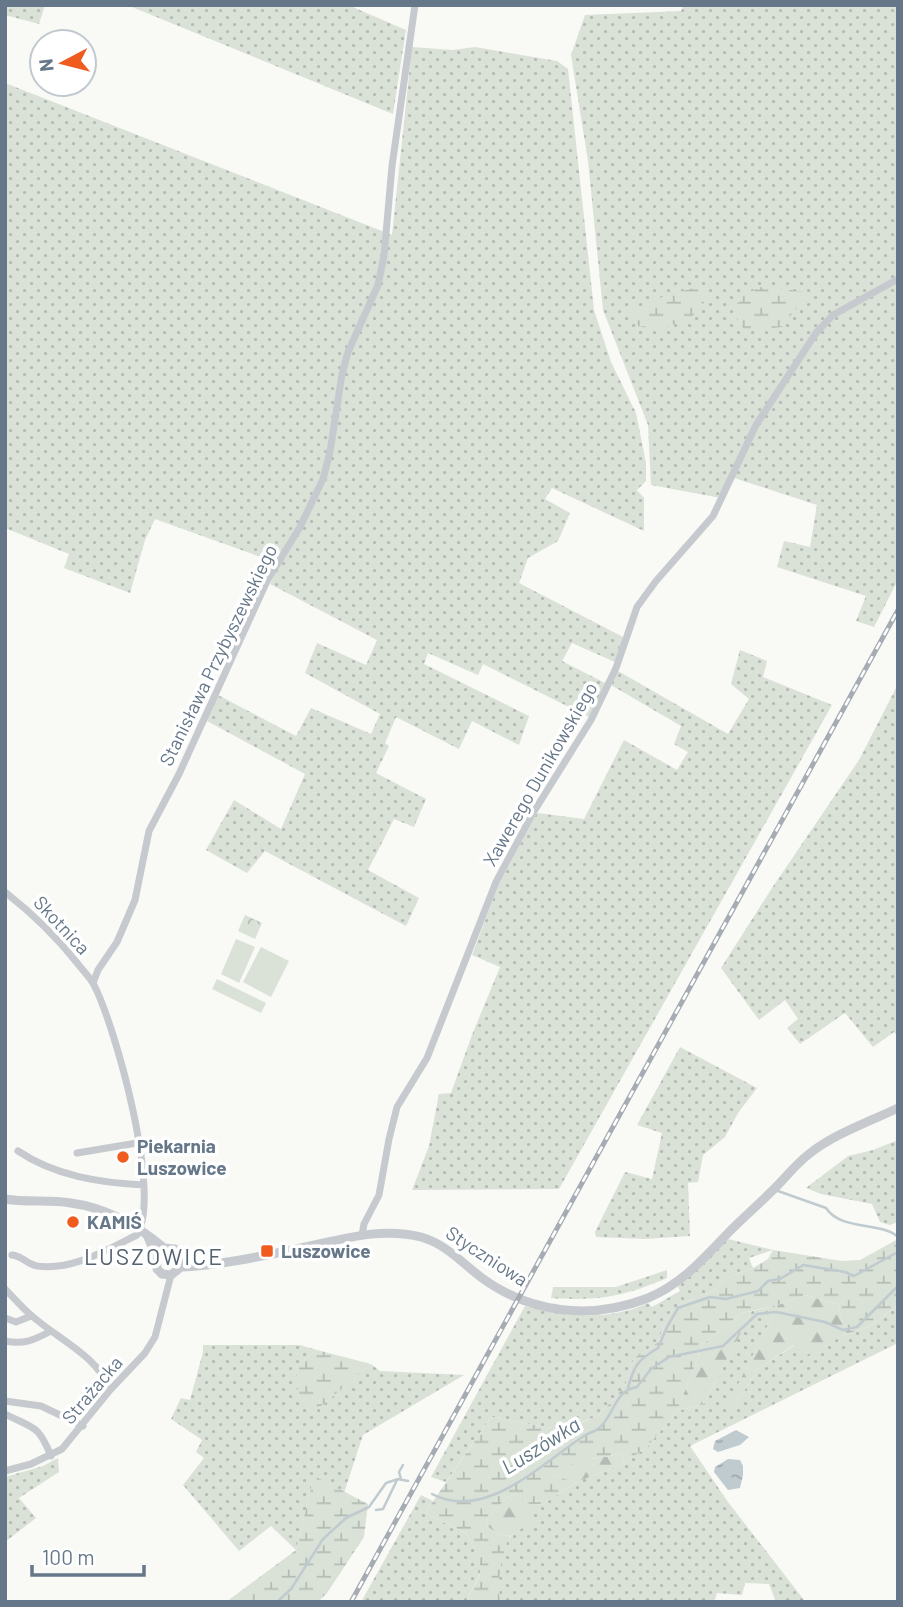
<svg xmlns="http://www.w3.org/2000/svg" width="903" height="1607" viewBox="0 0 903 1607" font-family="Barlow,sans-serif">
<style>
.grass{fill:url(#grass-dots)}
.forest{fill:url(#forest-firs)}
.wetland{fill:url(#wetland-marsh)}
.park{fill:url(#park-crowns)}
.pitch{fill:#dae1d7}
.water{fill:url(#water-ripples)}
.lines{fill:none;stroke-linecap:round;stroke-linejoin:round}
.stream{stroke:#c0cbd0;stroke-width:2.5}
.minor{stroke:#c6cace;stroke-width:7}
.tertiary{stroke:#c6cace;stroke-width:9}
.rail-casing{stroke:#a6acb3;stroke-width:5}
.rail{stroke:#fff;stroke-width:2.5;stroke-dasharray:8;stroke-linecap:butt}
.poi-dot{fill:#f05b1e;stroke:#fff;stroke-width:2.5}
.labels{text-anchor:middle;stroke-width:7;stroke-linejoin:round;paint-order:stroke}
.street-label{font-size:19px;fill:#657789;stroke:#fff}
.poi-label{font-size:19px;font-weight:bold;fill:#657789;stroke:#fff;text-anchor:start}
.water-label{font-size:21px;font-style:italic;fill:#617984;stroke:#fff}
.quarter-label{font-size:23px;letter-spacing:2px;fill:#54616e;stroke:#fff}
</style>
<defs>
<pattern id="grass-dots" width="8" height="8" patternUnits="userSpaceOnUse" patternTransform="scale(1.75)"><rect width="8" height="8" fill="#dae1d7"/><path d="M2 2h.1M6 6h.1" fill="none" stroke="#b4bbb4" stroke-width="1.8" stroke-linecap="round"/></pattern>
<pattern id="forest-firs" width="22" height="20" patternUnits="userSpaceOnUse" patternTransform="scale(1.75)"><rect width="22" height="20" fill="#dae1d7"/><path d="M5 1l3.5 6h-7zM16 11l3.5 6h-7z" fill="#b4bbb4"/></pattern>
<pattern id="wetland-marsh" width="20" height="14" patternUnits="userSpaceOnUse" patternTransform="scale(1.75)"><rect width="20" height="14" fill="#dae1d7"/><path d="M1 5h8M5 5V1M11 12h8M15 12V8" fill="none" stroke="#b4bbb4"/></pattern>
<pattern id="park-crowns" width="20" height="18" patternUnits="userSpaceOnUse" patternTransform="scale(1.75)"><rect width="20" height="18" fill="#dae1d7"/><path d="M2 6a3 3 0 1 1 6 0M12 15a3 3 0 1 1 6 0" fill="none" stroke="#b4bbb4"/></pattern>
<pattern id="water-ripples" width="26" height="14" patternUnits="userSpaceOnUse" patternTransform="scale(1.75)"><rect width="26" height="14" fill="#c0cbd0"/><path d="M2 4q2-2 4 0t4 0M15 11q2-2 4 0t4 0" fill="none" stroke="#a0aaaf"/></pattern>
</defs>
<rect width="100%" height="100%" fill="#f9f9f6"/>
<path class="grass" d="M5,5H45L39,24L5,15Z
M127,5H348L406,30L393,114Z
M684,5H789L790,7L796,5H898V580L874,627L856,621L866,596L777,567L784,541L810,547L817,505L731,477L721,498L651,485L648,425L603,310L588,161L571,55L585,15L681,11Z
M412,47L452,50L475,47L557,61L568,69L594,310L611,362L636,413L646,463V481L637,490L644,498V531L552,488L545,499L570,513L558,541L528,558L519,583L623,637L615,662L572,643L562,661L605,683L589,717L483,664L478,675L428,653L424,664L529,716L519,745L472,721L459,749L396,717L385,743L389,746L376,773L426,799L414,827L394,819L368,870L419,898L406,926L265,851L247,873L206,850L234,800L281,829L305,774L207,721L218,695L296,736L311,708L371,734L380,714L305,673L317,643L366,665L377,640L270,584L280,564L155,519L145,540L130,593L64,568L69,554L5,528V83L392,235Z
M740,650L767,661L763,677L832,705L559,1189L412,1190L429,1146L439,1094L451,1093L472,1035L500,967L472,955L498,886L537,813L584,819L624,740L677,770L688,752L674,744L681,726L611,685L618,671L728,734L749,699L731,684Z
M898,684V1036L894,1032L873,1047L845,1013L800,1044L787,1028L798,1019L785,1000L759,1020L721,968L772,888L859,760Z
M680,1047L757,1088L738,1113L725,1137L703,1155L698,1182L688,1183L690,1236L645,1239L596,1237L595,1232L625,1172L652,1179L662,1133L637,1125Z
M898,1140V1222L890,1225L880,1222L872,1204L821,1194L806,1188L848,1156L873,1150Z
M728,1239L773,1250L749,1258L753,1268L727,1278L713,1291L680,1304L670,1313L657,1343L634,1358L625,1386L599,1415L573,1426L551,1428L491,1417L446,1482L431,1477L525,1306C565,1317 610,1321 648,1303L652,1307L680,1291L678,1287Z
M667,1270V1278C623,1297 599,1301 551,1298L553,1287H616Z
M778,1305L728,1405H735L759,1368L795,1345L806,1355L846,1334L869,1327L898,1305V1343L690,1446L728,1502L804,1600L776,1602L769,1584L745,1583L742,1595L717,1593L714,1602H500C498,1582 496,1550 512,1535C517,1530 525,1526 531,1522V1505L543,1504L577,1482L624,1463L647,1447L677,1411L704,1404L752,1311Z
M203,1345H300L317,1350L296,1366L313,1413L371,1364L380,1371L464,1375L363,1435L344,1493L314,1477L296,1550L271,1526L239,1551L183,1485L204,1458L196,1452L202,1440L171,1419L181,1398L190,1400L203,1352Z
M58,1458L59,1472L19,1498L36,1518L5,1542V1477L43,1466Z
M421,1495L433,1501L425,1513L467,1534L480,1561V1574L466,1602H361Z"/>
<path class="forest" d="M805,1295L838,1304L846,1334L805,1356L794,1345L759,1368L735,1405L727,1406L778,1305Z
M752,1311L704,1404L677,1411L703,1344L742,1313Z
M622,1454L624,1463L577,1482L554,1476L552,1471L584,1460Z
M516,1494L531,1505L532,1522L510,1536L498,1534L488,1527L486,1520L507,1497Z"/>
<path class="wetland" d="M704,285L706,300L692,317L659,330L638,326L631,311L662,297Z
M759,287L809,292L782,327L745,331L733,311L742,297Z
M898,1239V1305L869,1327L846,1334L838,1304L805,1295L778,1305L742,1313L703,1344L677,1411L647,1447L624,1463L622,1454L584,1460L553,1471L554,1476L577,1482L543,1504L531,1505L516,1494L507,1497L486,1520L488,1527L498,1534L510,1536C500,1557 498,1578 500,1602H466L480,1575V1561L467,1534L425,1513L491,1417L551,1428L574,1426L599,1415L625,1386L634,1358L657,1343L670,1313L680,1304L713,1291L727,1278L753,1268L768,1259L773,1250L842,1261L860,1260Z
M317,1350L371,1364L313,1413L294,1390L303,1387L295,1378L298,1372L296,1366Z
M314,1476L368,1504L364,1537L327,1593L318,1602H226L296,1550Z"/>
<path class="park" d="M245,915L262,923L255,939L238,931Z"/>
<path class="pitch" d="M236,939L255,947L239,983L221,974Z
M261,947L289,961L271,997L243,982Z
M217,979L266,1003L261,1013L212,989Z"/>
<path class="water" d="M736,1430L749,1437L740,1445L718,1452L713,1449L715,1441Z
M728,1459L740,1460L743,1466V1475L740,1488L728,1490L714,1472L715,1467Z"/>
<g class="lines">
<path class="stream" d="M778,1191L826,1208C841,1231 880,1221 898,1237
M628,1388C634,1365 638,1360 658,1348L667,1327L678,1308L710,1297L726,1299L758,1291L768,1281L780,1279L803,1265L845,1272L854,1276L898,1252
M401,1479L399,1472L403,1465
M432,1494C486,1522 542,1463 584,1436C588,1433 594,1432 598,1429C614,1417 614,1390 637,1387L651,1369L669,1357L723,1346L757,1314L776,1312L825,1322L843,1330L857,1327L898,1286
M376,1510L383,1509L397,1480
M277,1602L291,1589L323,1539L346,1518L369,1507L386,1483L398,1479L408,1481"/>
<path class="minor" d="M5,892C33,914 56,936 78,964C83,971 90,977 94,985C116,1028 162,1195 137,1235C106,1250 72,1271 37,1266C27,1264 22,1256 12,1255
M93,983L98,970L117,942L135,900L149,831L179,774L267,581L300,527L323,479L330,452L342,374L348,352L378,285L384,256L392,166L415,5
M18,1151C55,1176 101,1183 144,1185
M77,1153L137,1143
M362,1235L364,1224L379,1195L389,1139L397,1107L427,1058L496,882L533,813L591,720L616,668L637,607L656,581L713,516L756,425L816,333L833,315L898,279
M5,1289C14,1298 22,1308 32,1316C58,1339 98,1356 110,1390
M5,1318L16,1322L31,1316
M5,1341C24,1345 34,1340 51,1331
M5,1401L41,1406L83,1426
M5,1414C34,1429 38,1424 51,1456
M5,1471L31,1464L62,1449L110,1390L145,1353L155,1337L171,1275"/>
<path class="tertiary" d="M5,1199C27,1203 49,1199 71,1203C107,1208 137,1225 164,1248
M148,1237L156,1256L157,1269L162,1274L171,1275L181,1267L182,1259L175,1249L164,1248L156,1256
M181,1267C220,1265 258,1257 296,1249C337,1241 379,1226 421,1237C446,1244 462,1263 482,1278C531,1314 592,1320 648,1298C682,1284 704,1258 729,1232C744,1217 760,1203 775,1188C786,1177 796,1164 809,1154C834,1134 869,1122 898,1108"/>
<g class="rail-casing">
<path id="rail" d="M351,1602L898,610"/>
</g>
<use href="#rail" class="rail"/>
</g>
<g class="poi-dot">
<circle cx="123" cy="1157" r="7"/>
<circle cx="73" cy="1222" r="7"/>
<rect x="260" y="1244" width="14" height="14" rx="3.5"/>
</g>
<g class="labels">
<g class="street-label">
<text transform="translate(218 655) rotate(-64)" y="7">Stanisława Przybyszewskiego</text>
<text transform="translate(540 774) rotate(-60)" y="7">Xawerego Dunikowskiego</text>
<text transform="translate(62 925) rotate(47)" y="7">Skotnica</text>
<text transform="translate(487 1256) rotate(33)" y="7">Styczniowa</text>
<text transform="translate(92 1390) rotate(-50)" y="7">Strażacka</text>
</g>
<g class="poi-label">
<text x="137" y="1153">Piekarnia<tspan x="137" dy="22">Luszowice</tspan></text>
<text x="87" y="1229">KAMIŚ</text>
<text x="281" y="1258">Luszowice</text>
</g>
<g class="water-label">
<text transform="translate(541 1446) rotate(-32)" y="7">Luszówka</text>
</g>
<g class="quarter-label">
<text x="154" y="1265">LUSZOWICE</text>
</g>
</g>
<rect width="903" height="1607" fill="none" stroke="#657789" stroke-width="14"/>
<g transform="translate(63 63) rotate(263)"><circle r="33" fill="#ffffff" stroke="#c1c9d0" stroke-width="2"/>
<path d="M0-5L12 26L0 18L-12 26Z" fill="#f05b1e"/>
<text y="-10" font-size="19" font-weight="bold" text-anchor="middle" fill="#657789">N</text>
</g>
<path d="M32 1565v10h112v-10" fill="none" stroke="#657789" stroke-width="3.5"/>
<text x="42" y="1565" font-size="21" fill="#657789" stroke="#ffffff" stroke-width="5" paint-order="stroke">100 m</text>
</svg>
